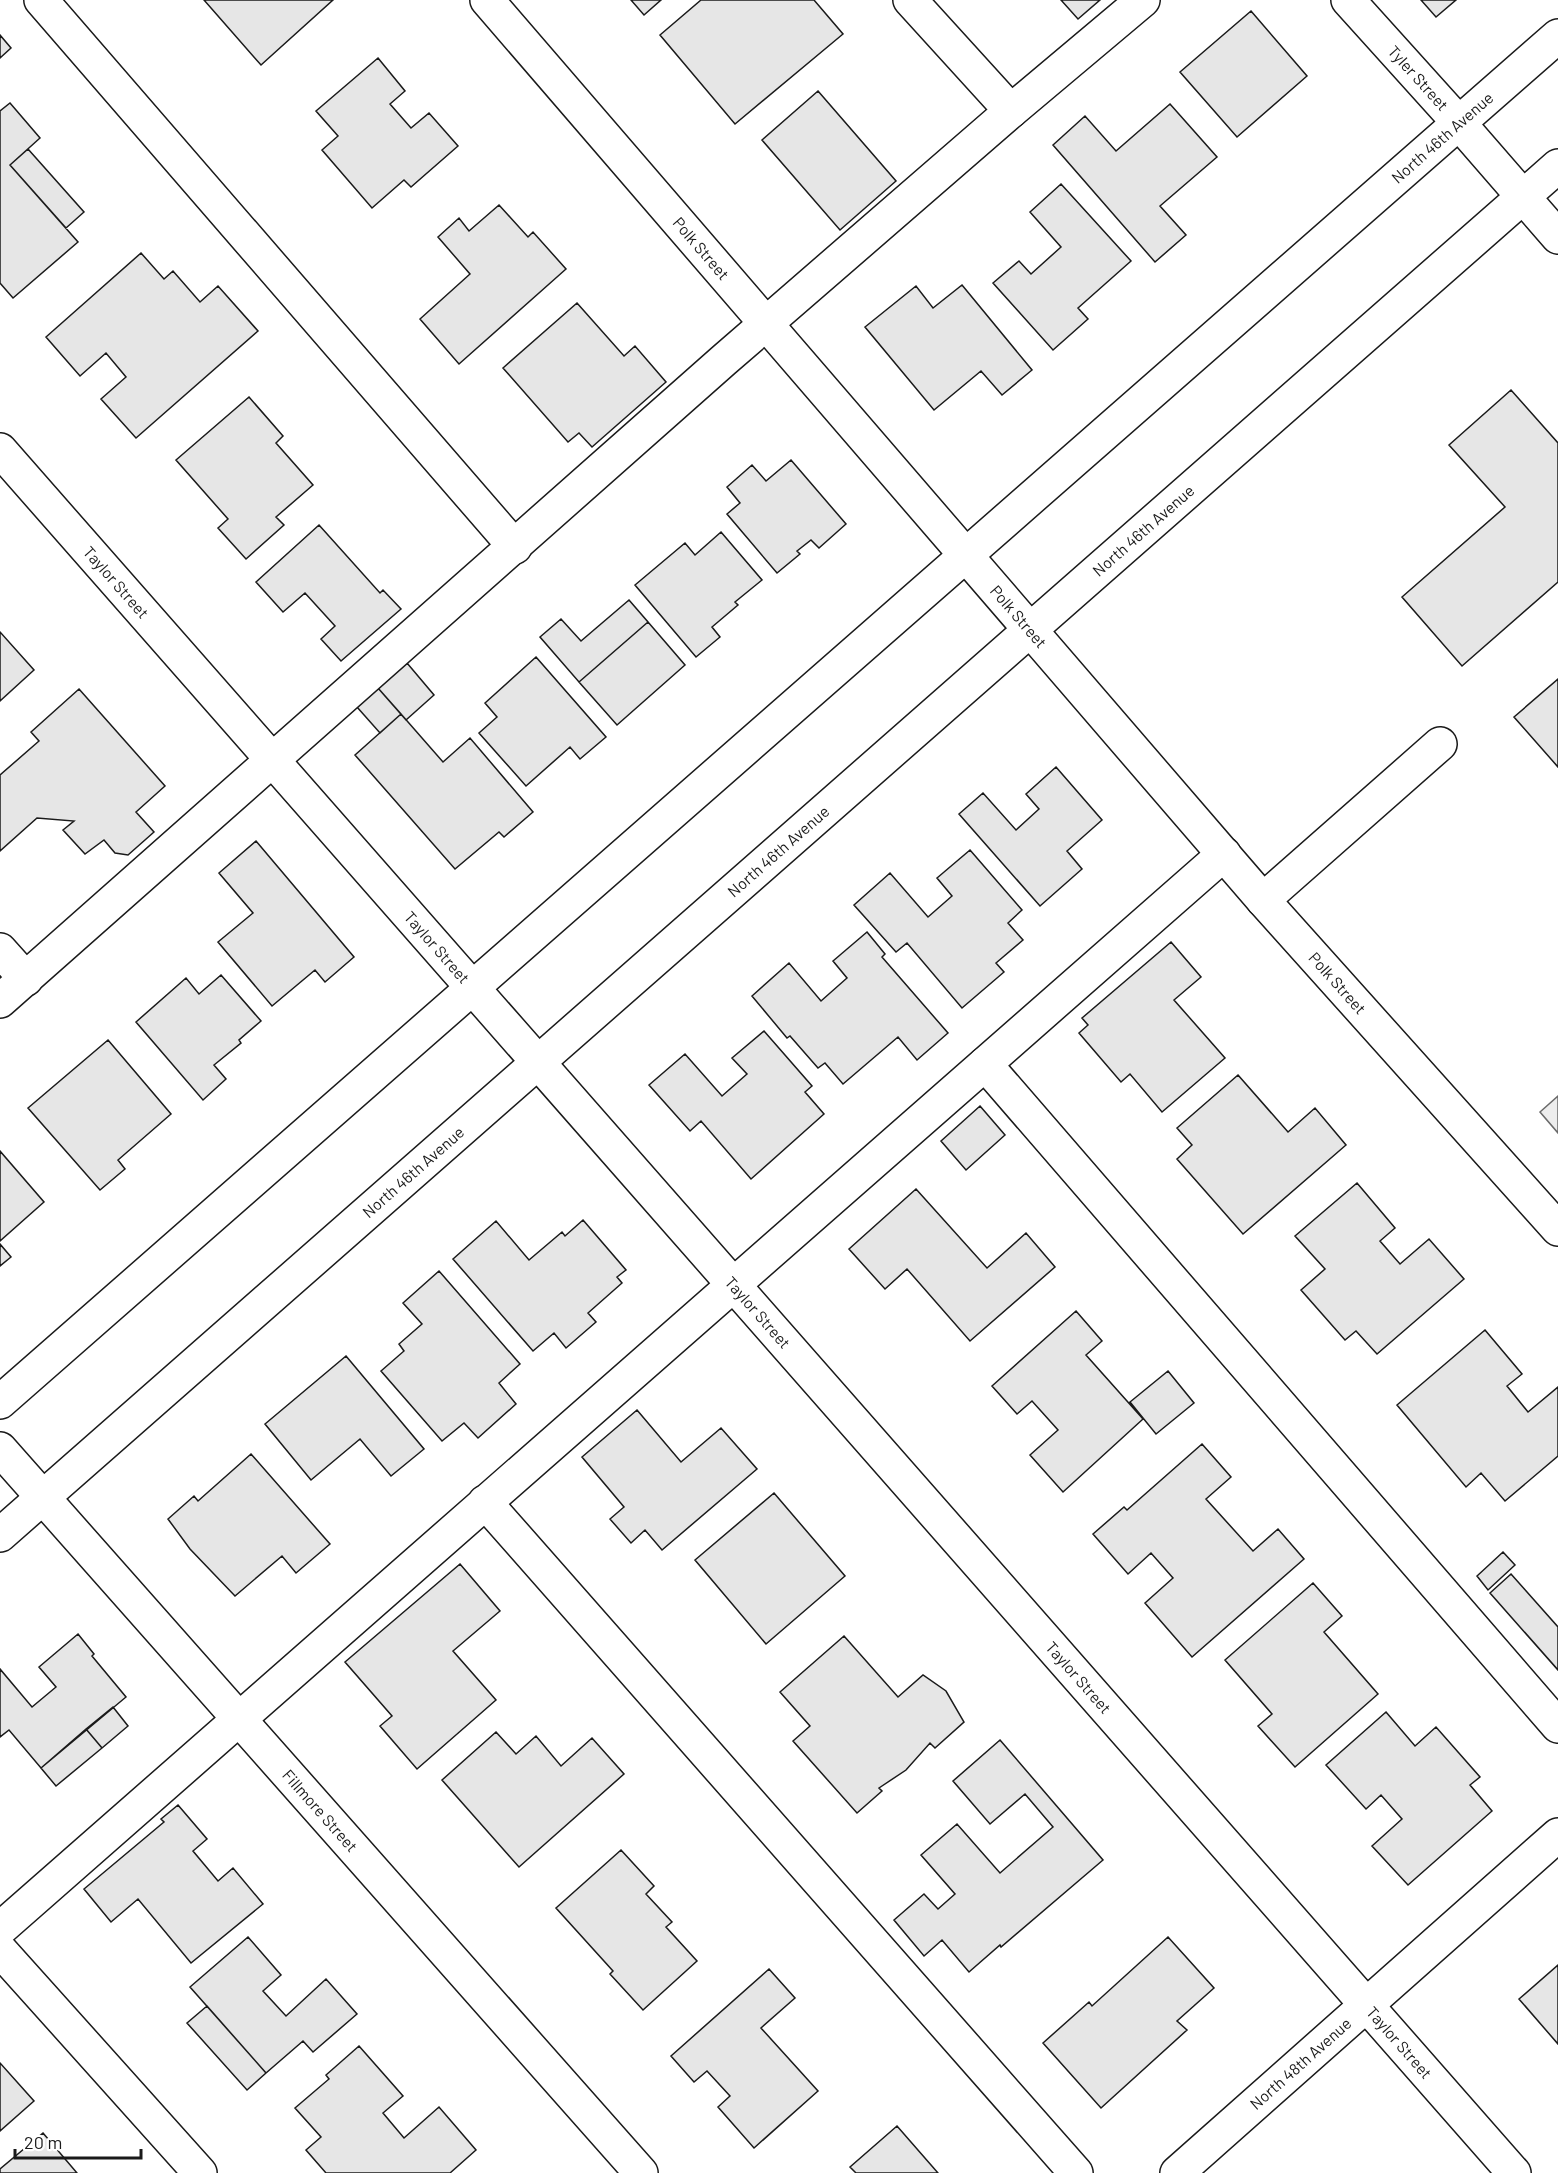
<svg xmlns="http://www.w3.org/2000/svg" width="1558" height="2173" viewBox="0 0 1558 2173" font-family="Barlow,sans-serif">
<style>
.built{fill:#ededed;stroke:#6a6a6a;stroke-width:1.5}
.building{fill:#e6e6e6;stroke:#1a1a1a;stroke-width:1.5}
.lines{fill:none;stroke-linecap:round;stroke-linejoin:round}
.minor-casing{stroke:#1a1a1a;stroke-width:36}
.minor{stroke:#fff;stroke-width:33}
.labels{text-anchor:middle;stroke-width:4.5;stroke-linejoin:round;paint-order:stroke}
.street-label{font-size:16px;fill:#1a1a1a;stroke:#fff}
</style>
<rect width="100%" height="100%" fill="#fff"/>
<path class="built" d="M1558,1096V1133L1540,1112Z"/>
<path class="building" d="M204,0H333L261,65Z
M631,0H661L644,15Z
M701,0H814L843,34L735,124L660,35Z
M1061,0H1100L1078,19Z
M1421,0H1456L1436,17Z
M1251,11L1307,76L1237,137L1180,72Z
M0,35L11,48L0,58Z
M378,58L405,91L390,104L411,128L429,113L458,146L411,187L404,180L372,208L322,150L338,136L316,111Z
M818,91L896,181L840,230L762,140Z
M10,103L40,138L10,165L78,242L13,298L0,283V111Z
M1170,104L1217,157L1160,206L1186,235L1155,262L1053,145L1085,116L1116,151Z
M28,149L84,212L66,228L10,165Z
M1061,184L1131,261L1078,308L1088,319L1053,350L993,283L1019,261L1031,274L1061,247L1030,212Z
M499,205L528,237L533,232L566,269L459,364L420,319L470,274L438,237L459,218L469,231Z
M141,253L164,279L173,271L200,302L218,286L258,331L136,438L101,399L126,377L106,353L80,376L46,337Z
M962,285L1032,370L1002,395L981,371L934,410L865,327L916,286L933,308Z
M577,303L624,356L635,346L666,382L592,447L579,433L568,442L503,368Z
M1511,390L1558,443V582L1462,666L1402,597L1505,507L1449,445Z
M249,397L283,436L276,443L313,485L276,517L284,525L246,559L218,528L228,519L176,460Z
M791,460L846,524L819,548L811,540L797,551L800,554L777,573L727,514L740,503L727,487L752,465L766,481Z
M319,525L380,593L383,590L401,609L341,661L321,639L335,626L305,593L283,612L256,582Z
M721,532L762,580L735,602L738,605L712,627L720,637L696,657L635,585L685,543L695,555Z
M629,600L648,622L579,682L540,637L561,619L581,641Z
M648,622L685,665L617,725L579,682Z
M0,632L34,670L0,701Z
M536,657L606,737L580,759L570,747L526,786L479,733L497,717L485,703Z
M407,663L434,695L406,720L378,688Z
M1558,679V767L1514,717Z
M378,688L401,714L380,733L357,707Z
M79,689L165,786L136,812L154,832L128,855L115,853L104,840L85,854L63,830L74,821L37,818L0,851V775L39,741L31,732Z
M401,714L443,762L470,738L533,812L504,837L499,832L455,869L355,755Z
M1056,767L1102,820L1067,851L1082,869L1040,906L959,814L983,793L1016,830L1039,809L1026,794Z
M256,841L354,957L325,982L315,970L272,1006L218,942L253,913L219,873Z
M970,850L1022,910L1008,923L1023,940L996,963L1004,972L962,1008L907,943L896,952L854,905L890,873L928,917L952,896L937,878Z
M867,932L885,954L882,957L948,1033L917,1060L898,1037L843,1084L825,1063L818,1068L790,1036L787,1038L752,996L789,963L821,1001L847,978L833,961Z
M1171,942L1201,977L1174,1000L1225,1058L1162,1112L1130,1074L1121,1082L1079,1033L1088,1025L1082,1018Z
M221,975L261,1021L239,1040L241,1043L214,1065L226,1079L203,1100L136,1022L186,978L199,994Z
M764,1031L812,1086L805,1092L824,1114L751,1179L701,1121L690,1131L649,1085L685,1054L722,1096L747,1074L732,1058Z
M108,1040L171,1114L118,1160L125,1169L100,1190L28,1108Z
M1238,1075L1288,1132L1315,1108L1346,1145L1243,1234L1177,1159L1192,1145L1177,1128Z
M980,1106L1005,1135L966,1170L941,1141Z
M0,1151L44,1202L0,1241Z
M1357,1183L1395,1228L1380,1241L1400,1264L1429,1239L1464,1279L1377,1354L1356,1331L1345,1340L1301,1290L1325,1269L1295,1236Z
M916,1189L987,1268L1026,1233L1055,1267L970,1341L907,1269L885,1289L849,1249Z
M583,1220L626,1270L617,1277L622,1283L588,1313L596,1322L566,1348L554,1333L533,1351L453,1259L496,1221L529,1260L562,1232L565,1236Z
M0,1244L11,1257L0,1266Z
M439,1271L520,1364L499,1383L516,1404L478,1438L464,1423L442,1441L381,1371L404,1351L399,1344L422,1324L403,1303Z
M1076,1311L1102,1341L1086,1355L1143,1419L1063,1492L1030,1455L1058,1430L1032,1401L1017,1414L992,1386Z
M1485,1330L1522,1374L1507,1386L1528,1412L1558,1387V1456L1505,1501L1481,1473L1466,1487L1397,1405Z
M346,1356L424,1449L391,1476L360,1439L311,1480L265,1424Z
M1168,1371L1194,1403L1156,1434L1130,1402Z
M637,1410L681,1462L721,1428L757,1469L662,1550L645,1530L631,1543L610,1519L624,1507L582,1457Z
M1202,1444L1231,1477L1206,1499L1253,1551L1278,1529L1304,1559L1192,1657L1145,1603L1173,1578L1151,1553L1128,1574L1093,1534L1124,1507L1127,1510Z
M251,1454L330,1544L296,1573L282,1556L235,1596L190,1549L168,1519L194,1496L198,1501Z
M774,1493L845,1576L766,1644L695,1560Z
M1503,1552L1515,1565L1488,1590L1477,1576Z
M460,1564L500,1611L453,1651L496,1700L417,1769L380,1726L392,1716L345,1662Z
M1511,1574L1558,1627V1670L1490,1593Z
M1313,1583L1342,1616L1324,1632L1378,1694L1295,1767L1258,1726L1272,1714L1225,1660Z
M78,1634L94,1654L92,1656L126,1697L41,1768L9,1730L0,1737V1669L32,1707L56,1687L39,1667Z
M844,1636L898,1697L923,1675L946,1691L964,1722L935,1748L930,1743L906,1770L879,1788L882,1791L857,1813L793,1741L810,1726L780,1692Z
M113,1707L128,1726L102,1748L86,1729Z
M1386,1712L1415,1746L1436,1727L1480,1777L1470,1785L1492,1811L1408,1885L1372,1846L1402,1819L1381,1795L1366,1809L1326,1765Z
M86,1729L102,1748L56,1786L41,1768Z
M496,1732L516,1754L536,1736L561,1766L592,1738L624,1774L519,1867L442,1780Z
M1000,1740L1103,1860L1001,1947L1000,1945L969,1972L942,1940L924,1956L894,1920L924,1894L938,1909L955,1894L921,1855L957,1824L1000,1873L1053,1827L1025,1794L990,1824L953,1781Z
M178,1805L207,1839L193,1851L218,1881L233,1868L263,1904L191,1963L138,1899L111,1922L84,1889L164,1822L161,1819Z
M621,1850L654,1886L646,1894L672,1922L666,1927L697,1961L643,2010L610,1974L613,1971L556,1908Z
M248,1937L281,1975L263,1991L286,2016L326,1979L357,2014L313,2052L303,2041L266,2073L190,1987Z
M1168,1937L1214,1988L1177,2021L1187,2030L1101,2108L1043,2043L1089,2002L1092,2006Z
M1558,1965V2044L1519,1999Z
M769,1969L795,1998L761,2028L818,2091L754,2148L718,2107L730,2096L707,2071L694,2082L671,2056Z
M207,2006L266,2073L247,2090L187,2023Z
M359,2046L403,2096L383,2113L404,2138L439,2107L476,2150L450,2173H326L306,2150L321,2137L295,2108L329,2079L326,2075Z
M0,2063L34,2101L0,2131Z
M897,2126L938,2173H856L850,2167Z
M43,2133L77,2173H0V2169Z"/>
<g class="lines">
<g class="minor-casing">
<g id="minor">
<path d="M41,0L515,547"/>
<path id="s1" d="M487,0L1263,900L1558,1229"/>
<path id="s2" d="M1348,0L1459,123L1558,237"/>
<path d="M1011,111L1143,0"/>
<path id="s3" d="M0,450L1514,2173"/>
<path d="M1263,900L1440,744"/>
<path d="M0,950L26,979"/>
<path d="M0,1001L724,360L1011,111L910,0"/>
<path d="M985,1064L1558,1726"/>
<path id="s4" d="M0,1402L1558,36"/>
<path id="s5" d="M0,1449L641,2173"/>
<path d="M485,1502L1076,2173"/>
<path id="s6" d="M0,1535L1558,166"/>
<path d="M0,1929L1224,854"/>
<path d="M0,1950L200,2173"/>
<path id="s7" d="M1177,2173L1558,1835"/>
</g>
</g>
<use href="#minor" class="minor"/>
</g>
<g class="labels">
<g class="street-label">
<text dy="6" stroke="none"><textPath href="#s2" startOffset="105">Tyler Street</textPath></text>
<text dy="6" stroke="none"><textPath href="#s4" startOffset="1918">North 46th Avenue</textPath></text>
<text dy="6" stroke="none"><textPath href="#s1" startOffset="328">Polk Street</textPath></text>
<text dy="6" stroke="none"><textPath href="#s6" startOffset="1522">North 46th Avenue</textPath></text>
<text dy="6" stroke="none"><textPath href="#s3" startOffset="176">Taylor Street</textPath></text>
<text dy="6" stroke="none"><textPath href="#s1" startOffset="814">Polk Street</textPath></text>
<text dy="6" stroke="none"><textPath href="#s6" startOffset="1036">North 46th Avenue</textPath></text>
<text dy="6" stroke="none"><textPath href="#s3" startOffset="662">Taylor Street</textPath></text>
<text dy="6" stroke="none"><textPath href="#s1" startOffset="1300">Polk Street</textPath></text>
<text dy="6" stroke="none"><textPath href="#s6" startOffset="550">North 46th Avenue</textPath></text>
<text dy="6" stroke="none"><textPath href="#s3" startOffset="1148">Taylor Street</textPath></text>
<text dy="6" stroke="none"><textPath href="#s3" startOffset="1634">Taylor Street</textPath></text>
<text dy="6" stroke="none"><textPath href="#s5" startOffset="483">Fillmore Street</textPath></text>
<text dy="6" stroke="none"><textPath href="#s3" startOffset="2120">Taylor Street</textPath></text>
<text dy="6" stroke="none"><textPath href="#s7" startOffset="165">North 48th Avenue</textPath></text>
</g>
</g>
<path d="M15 2149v9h126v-9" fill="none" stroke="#1a1a1a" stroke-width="3"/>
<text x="24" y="2149" font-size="18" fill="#1a1a1a" stroke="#ffffff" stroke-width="4.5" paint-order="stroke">20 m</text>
</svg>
